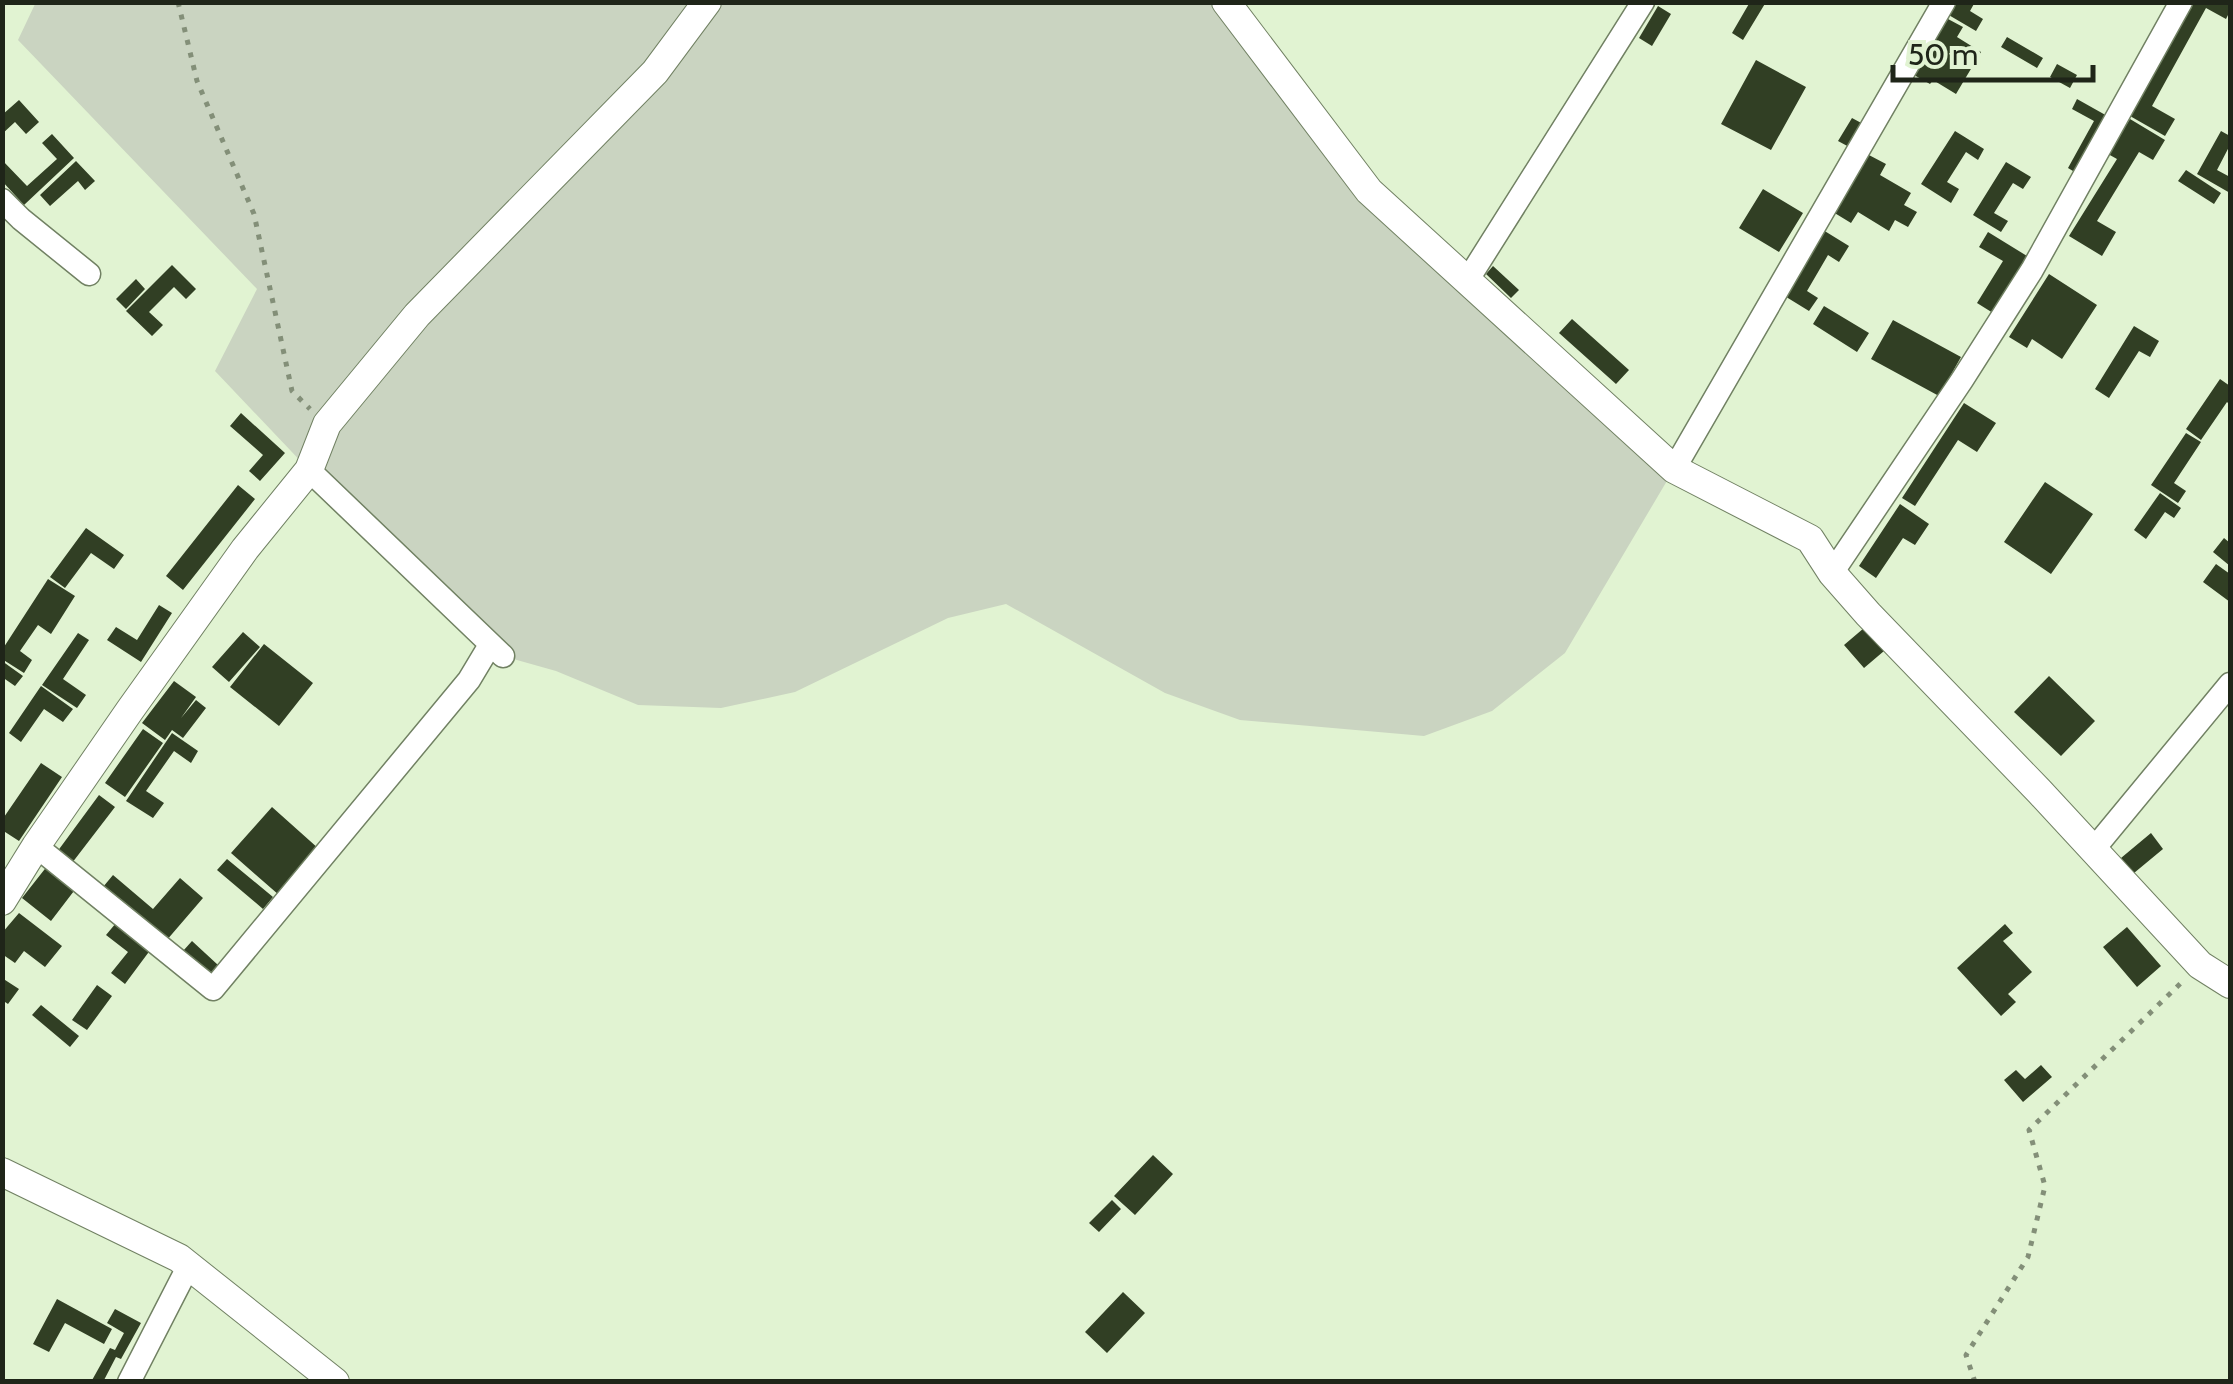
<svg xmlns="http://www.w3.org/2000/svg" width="2233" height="1384" viewBox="0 0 2233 1384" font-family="Cabin,sans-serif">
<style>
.green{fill:#cad4c1}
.building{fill:#313f24}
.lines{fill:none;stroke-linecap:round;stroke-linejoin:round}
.minor-casing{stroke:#718163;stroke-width:25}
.tertiary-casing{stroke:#718163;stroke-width:30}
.path{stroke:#838f78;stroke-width:5;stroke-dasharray:5 8;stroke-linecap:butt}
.minor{stroke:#fff;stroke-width:22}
.tertiary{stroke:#fff;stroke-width:28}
</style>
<rect width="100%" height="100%" fill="#e1f3d2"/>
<path class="green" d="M36,2L1226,3L1369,191L1674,469L1565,653L1492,711L1424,736L1240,720L1165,693L1006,604L948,618L795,692L721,708L638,705L556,671L503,656L309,470L215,371L257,289L18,40Z"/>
<path class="building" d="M1750,2H1766L1743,40L1732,33Z
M1954,2H1975L1970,11L1983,19L1976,31L1947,14Z
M2192,2H2230V11L2226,19L2206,8L2152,106L2175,119L2165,136L2130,116Z
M1658,6L1671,14L1652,46L1639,38Z
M1948,19L1963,27L1957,37L1981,52L1956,94L1933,80L1930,84L1914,75Z
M2007,37L2043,58L2037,68L2001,47Z
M1756,60L1806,87L1771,150L1721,124Z
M2057,64L2077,75L2070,88L2050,77Z
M2077,99L2109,117L2078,174L2068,168L2094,121L2072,109Z
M19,100L39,122L26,134L15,122L2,134V115Z
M1852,118L1865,125L1851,148L1838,141Z
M2130,119L2165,140L2153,160L2139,152L2097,221L2116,232L2102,256L2069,236L2117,159L2108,154Z
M1955,131L1984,149L1978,160L1966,152L1947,182L1959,189L1951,203L1921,184Z
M2221,131L2230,136V145L2217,170L2230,177V193L2197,174Z
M52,134L74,158L24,205L2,181V160L27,186L57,159L42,143Z
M1867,154L1886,164L1880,175L1911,193L1904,205L1917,212L1908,227L1895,220L1889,231L1858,212L1851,223L1833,212Z
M76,161L95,181L85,190L78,181L50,206L40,195Z
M2006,162L2031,177L2023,189L2013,183L1994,213L2008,221L2001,232L1973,215Z
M2186,170L2221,193L2214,204L2178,181Z
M1763,189L1803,213L1779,252L1739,228Z
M1823,230L1849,246L1839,262L1828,255L1807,291L1818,298L1809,311L1783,295Z
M1988,232L2027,256L1993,313L1977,303L2003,261L1979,247Z
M172,265L196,289L186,299L174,287L149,312L163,325L152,336L126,311Z
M1493,266L1519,290L1511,298L1486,274Z
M2049,274L2097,305L2062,359L2032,339L2027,348L2009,337Z
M136,279L145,289L126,309L116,299Z
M1824,306L1869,333L1857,352L1813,324Z
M1572,319L1629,370L1616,384L1559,333Z
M1893,320L1961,357L1939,396L1871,359Z
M2134,326L2159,341L2150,357L2139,351L2109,398L2095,389Z
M2220,379L2230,386V405L2227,402L2201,440L2186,429Z
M1964,403L1996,423L1977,452L1958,440L1915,506L1902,498Z
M241,413L285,453L260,481L249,471L263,455L230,426Z
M2186,433L2201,442L2174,483L2186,491L2178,503L2151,485Z
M2045,482L2093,514L2051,574L2004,542Z
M238,485L255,499L183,590L166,576Z
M2160,493L2181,508L2174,518L2165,512L2146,539L2134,530Z
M1900,504L1929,524L1915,545L1903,538L1876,578L1859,566Z
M86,528L124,555L114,569L91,553L65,588L50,577Z
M2224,538L2230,543V566L2213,552Z
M2216,564L2230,574V602L2203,582Z
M48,579L75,596L51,634L38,625L20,651L32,660L24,673L2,659V650Z
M159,605L172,613L141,662L107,640L116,627L137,640Z
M1864,628L1884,651L1864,668L1844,645Z
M243,632L260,647L229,682L212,667Z
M78,633L89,640L63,679L86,695L77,708L42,685Z
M264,644L313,683L279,726L230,687Z
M2,661L23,676L15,686L2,677Z
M2049,676L2095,721L2061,756L2014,712Z
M174,681L196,697L181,718L196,700L206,708L183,738L172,730L165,740L142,723Z
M41,686L73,709L63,722L44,709L21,742L9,733Z
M143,729L163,743L125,797L105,783Z
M172,733L198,751L191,763L174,751L146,791L164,803L153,818L126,801Z
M41,763L62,777L19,841L2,830V820Z
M99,795L115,807L72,863L57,852Z
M272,807L319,849L279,895L231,853Z
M2151,833L2163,849L2134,873L2121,858Z
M227,859L273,897L263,909L217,870Z
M48,865L77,887L51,921L22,898Z
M113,875L153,909L180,878L203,898L166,941L103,887Z
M19,913L62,946L45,967L24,951L15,963L2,954V933Z
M116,923L151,949L125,984L111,973L128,952L106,935Z
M2005,924L2013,933L2003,941L2032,972L2008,994L2016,1002L2001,1016L1957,968Z
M2127,927L2161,966L2137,987L2103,947Z
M192,941L218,965L209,975L183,951Z
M2,978L19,989L8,1004L2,1000Z
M97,985L112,996L87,1030L72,1020Z
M41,1005L79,1036L70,1047L32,1015Z
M2041,1065L2052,1077L2023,1102L2004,1080L2016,1070L2025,1079Z
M1153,1155L1173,1174L1135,1215L1114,1196Z
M1112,1200L1121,1209L1099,1232L1089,1223Z
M1123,1292L1145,1313L1107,1353L1085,1332Z
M57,1299L112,1329L104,1344L65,1323L49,1352L33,1344Z
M115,1309L141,1323L121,1359L116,1357L103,1382H91L110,1348L115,1350L124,1333L107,1323Z"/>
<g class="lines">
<g class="minor-casing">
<path id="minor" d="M2,200L21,219L89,274
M1467,281L1643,2
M1674,469L1944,2
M309,470L503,656
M1832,573L1962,380L2032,270L2181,2
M36,846L213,989L469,680L490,645
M2093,850L2230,684
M129,1382L189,1265"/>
</g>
<g class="tertiary-casing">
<path id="tertiary" d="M1226,2L1369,191L1674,469L1810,539L1832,573L1868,614L2039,791L2200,965L2230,984
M2,901L36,846L130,710L245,549L309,470L327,424L417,315L655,72L707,2
M2,1172L179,1258L335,1382"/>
</g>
<path class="path" d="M178,2L197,81L254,214L292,391L310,409
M1975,1382L1966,1355L2028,1257L2045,1186L2029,1130L2182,982"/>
<use href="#minor" class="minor"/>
<use href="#tertiary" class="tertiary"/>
</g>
<rect width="2233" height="1384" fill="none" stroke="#1f2519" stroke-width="10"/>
<path d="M1893 65v15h200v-15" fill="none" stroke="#1f2519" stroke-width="5"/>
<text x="1908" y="65" font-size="30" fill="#1f2519" stroke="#e1f3d2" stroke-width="8" paint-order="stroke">50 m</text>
</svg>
